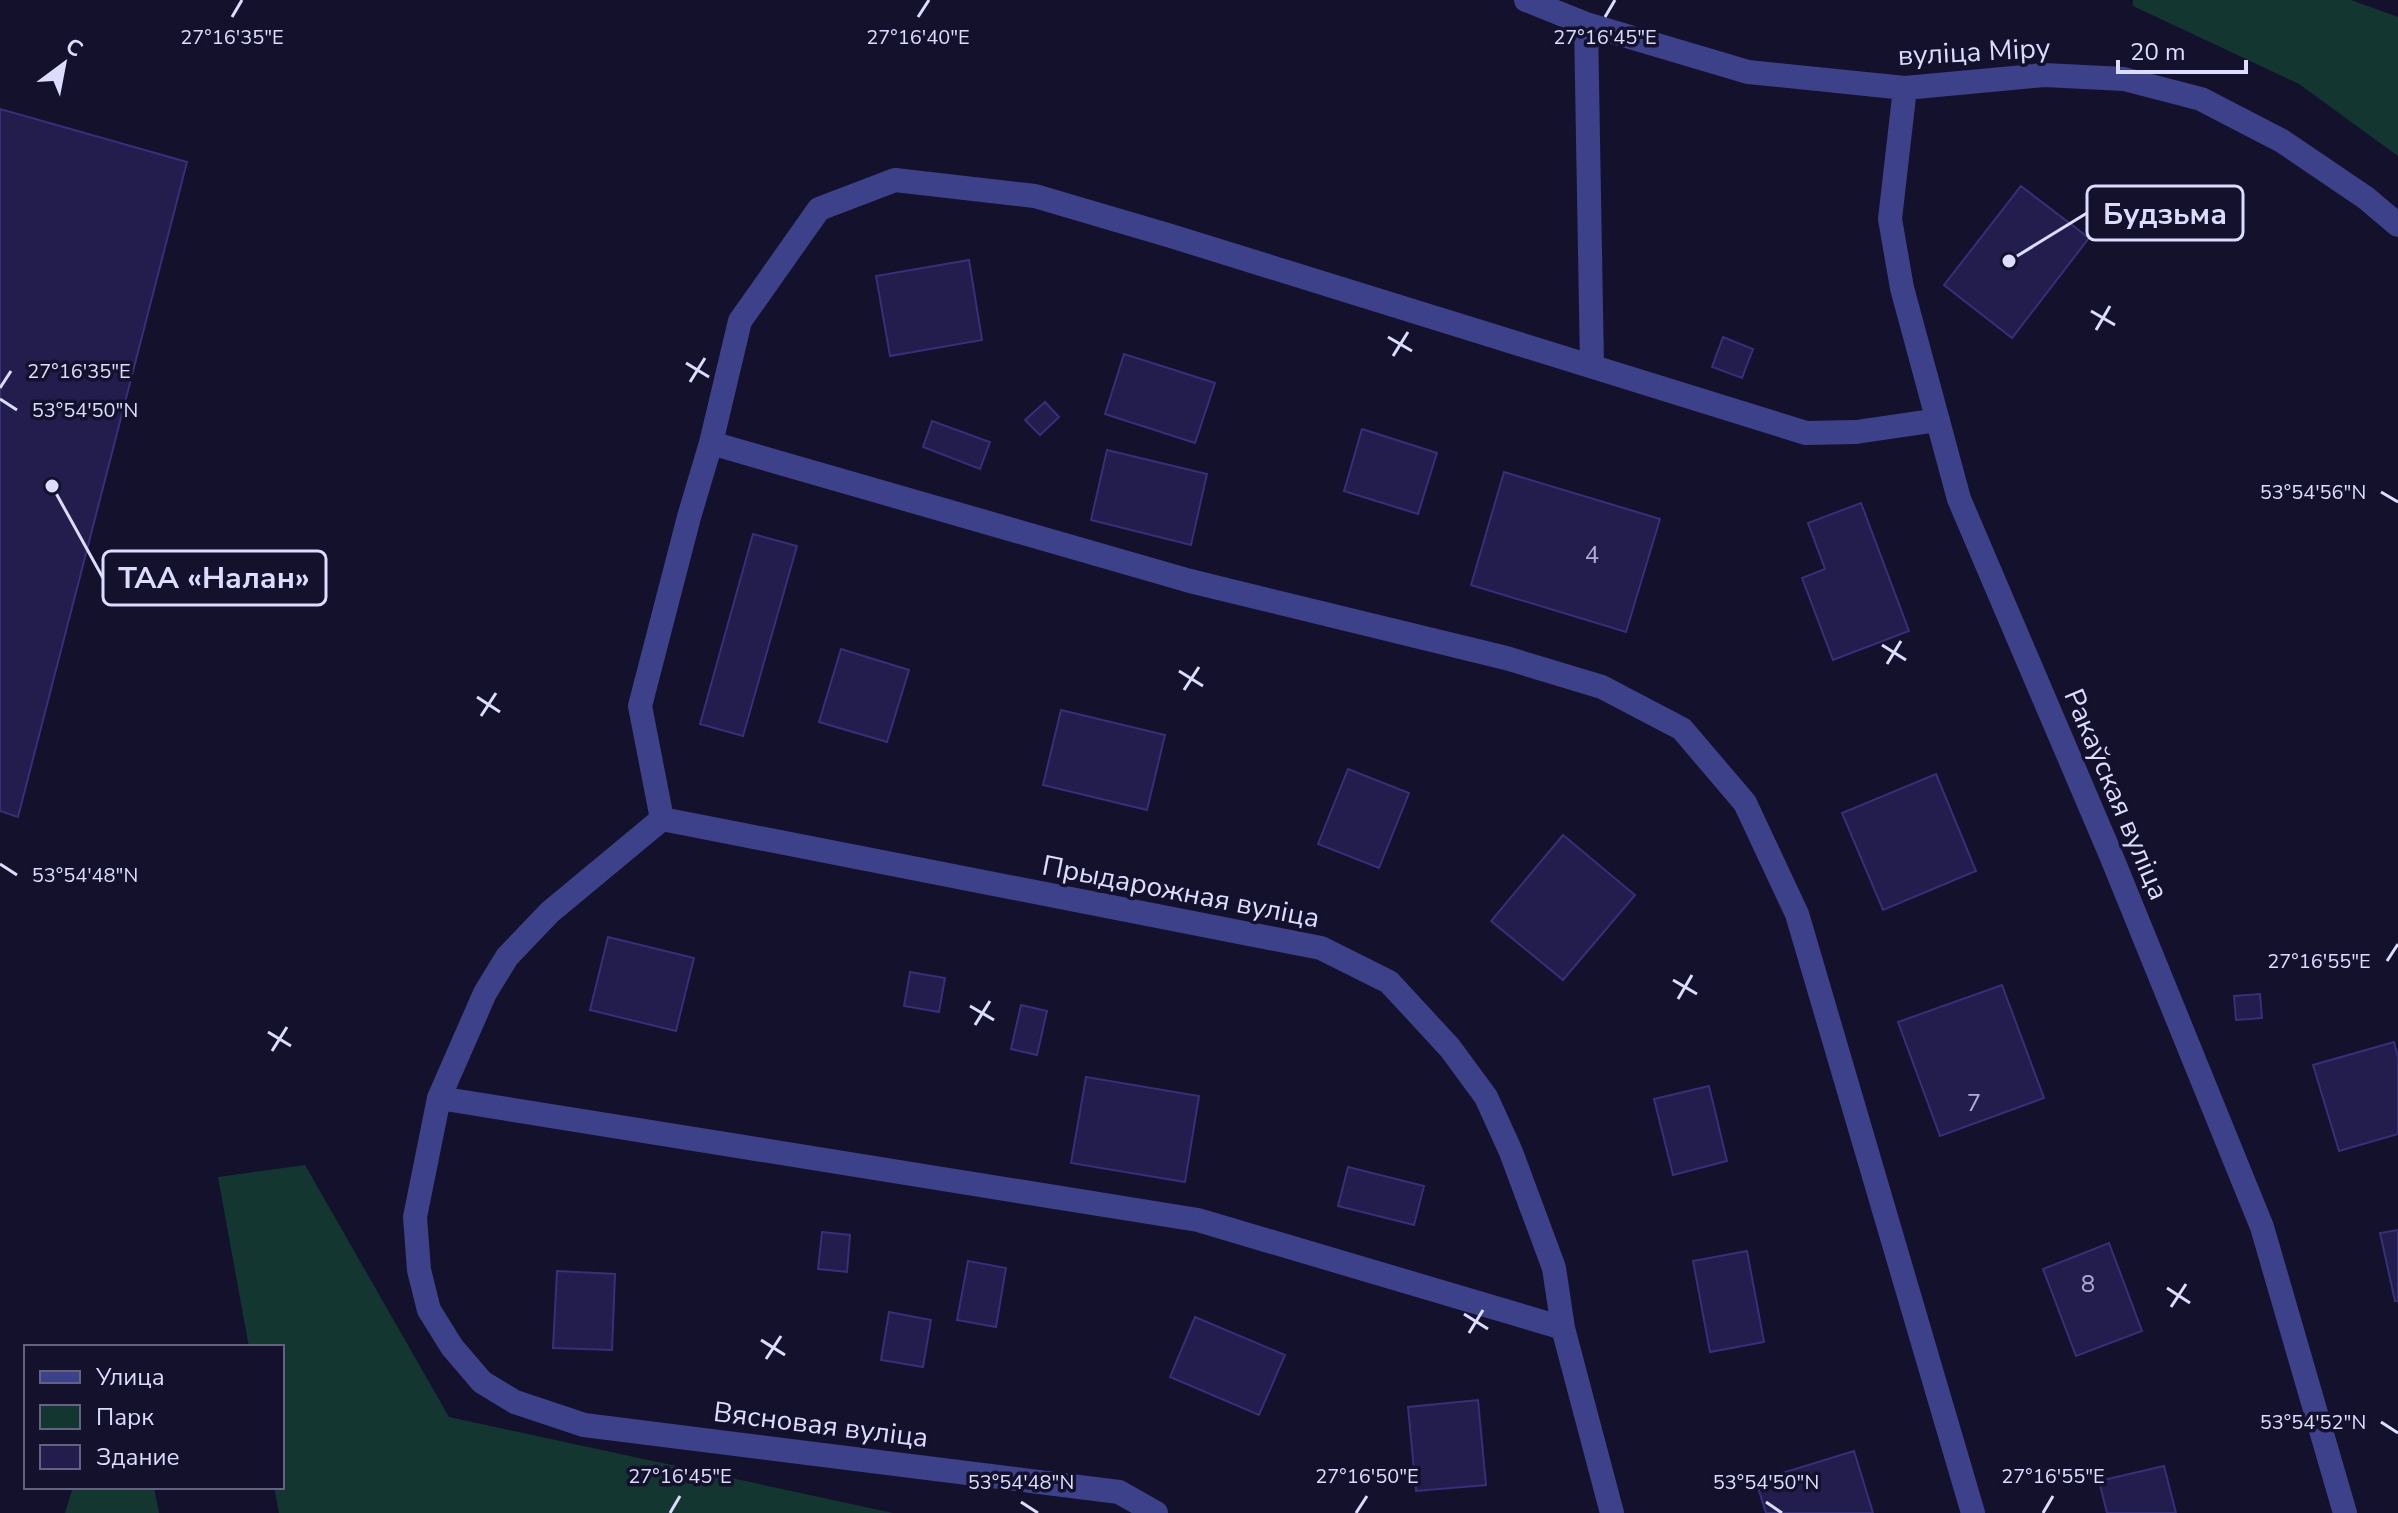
<svg xmlns="http://www.w3.org/2000/svg" width="2398" height="1513" viewBox="0 0 2398 1513" font-family="'Nunito Sans',sans-serif">
<style>
.green{fill:#143631}
.building{fill:#221d4d;stroke:#372f79;stroke-width:2}
.lines{fill:none;stroke-linecap:round;stroke-linejoin:round}
.minor{stroke:#3d418a;stroke-width:24}
.ticks{fill:none;stroke:#dcdcff;stroke-width:3}
.labels{text-anchor:middle;stroke-width:7;stroke-linejoin:round;paint-order:stroke}
.number-label{font-size:24px;fill:#aeacd2}
.street-label{font-size:28px;fill:#dcdcff;stroke:#13112c}
.ticks-label{font-size:20px;text-anchor:middle;fill:#dcdcff;stroke:#13112c;stroke-width:7;stroke-linejoin:round;paint-order:stroke}
.leader{fill:none;stroke:#dcdcff;stroke-width:3}
.callout-dot{fill:#dcdcff;stroke:#13112c;stroke-width:3}
.callout{fill:#13112c;stroke:#dcdcff;stroke-width:3}
.callout-label{font-size:30px;text-anchor:middle;font-weight:bold;fill:#dcdcff}
</style>
<rect width="100%" height="100%" fill="#13112c"/>
<path class="green" d="M2133,0H2351L2398,17V156L2299,84L2133,6Z
M305,1165L449,1417L893,1513H279L274,1487H282V1347H249L218,1177Z
M73,1487H154L159,1513H65Z"/>
<path class="building" d="M0,109L187,162L18,817L0,811Z
M2021,186L2089,238L2012,338L1944,285Z
M969,260L982,340L890,356L876,276Z
M1723,337L1753,349L1742,378L1712,367Z
M1124,354L1215,383L1195,443L1105,414Z
M1045,402L1059,417L1040,435L1025,420Z
M932,421L990,442L980,469L923,447Z
M1362,429L1437,453L1418,514L1344,491Z
M1107,450L1207,474L1191,545L1091,520Z
M1504,472L1660,519L1626,632L1471,585Z
M1861,503L1909,631L1833,660L1802,578L1825,569L1808,523Z
M753,534L797,546L743,736L700,724Z
M841,649L909,670L887,742L819,722Z
M1061,710L1165,735L1147,810L1043,785Z
M1348,769L1409,793L1379,868L1318,844Z
M1936,774L1976,871L1883,910L1842,813Z
M1563,835L1635,895L1563,980L1491,921Z
M608,937L694,958L676,1031L590,1010Z
M910,972L945,978L939,1012L904,1006Z
M2002,985L2044,1098L1940,1136L1898,1022Z
M2260,994L2262,1018L2236,1020L2234,996Z
M1021,1005L1047,1011L1037,1055L1011,1049Z
M2394,1042L2398,1057V1134L2339,1151L2313,1065Z
M1086,1077L1199,1096L1185,1182L1071,1163Z
M1709,1086L1727,1161L1673,1175L1654,1099Z
M1348,1167L1424,1186L1414,1225L1338,1206Z
M2398,1230V1301H2395L2380,1233Z
M822,1232L850,1235L847,1272L818,1269Z
M2109,1243L2142,1331L2076,1356L2043,1269Z
M1747,1251L1764,1342L1710,1352L1693,1261Z
M968,1261L1006,1268L996,1327L957,1320Z
M557,1271L615,1274L612,1350L553,1348Z
M889,1312L931,1320L923,1367L881,1360Z
M1195,1317L1285,1355L1259,1415L1170,1377Z
M1478,1400L1486,1485L1416,1491L1408,1407Z
M1854,1451L1873,1513H1766L1756,1481Z
M2164,1466L2176,1513H2107L2099,1481Z"/>
<g class="lines">
<path class="minor" d="M1526,0L1586,24L1748,72L1905,88L2044,75L2124,79L2201,99L2282,141L2366,198L2398,225
M1586,24L1592,366
M1905,88L1890,219L1902,288L1959,499L2110,853L2262,1227L2345,1513
M711,443L1190,581L1506,658L1602,687L1682,729L1745,803L1797,914L1973,1513
M662,819L1321,948L1389,982L1450,1048L1486,1097L1511,1152L1554,1268L1563,1328L1612,1513
M439,1098L1198,1220L1563,1328
M1156,1513L1119,1492L584,1425L515,1402L482,1382L452,1347L429,1310L419,1270L415,1217L439,1098L485,993L507,957L550,912L662,819L640,706L689,517L711,443L740,321L819,209L895,180L1035,196L1171,236L1806,433L1856,432L1938,420"/>
</g>
<path class="ticks" d="M232,17L242,0M918,17L929,0M1605,17L1615,0M2091,311L2115,325M2096,330L2110,306M1388,337L1412,351M1393,356L1408,332M686,363L709,377M690,382L705,358M0,388L11,371M0,399L17,410M2381,492L2398,502M1882,645L1906,660M1887,664L1901,641M1179,671L1203,686M1184,690L1199,667M477,697L500,712M481,716L496,693M0,864L17,875M2387,961L2398,944M1673,980L1697,994M1678,999L1692,975M970,1006L994,1020M975,1025L990,1001M268,1032L291,1046M272,1051L287,1027M2167,1288L2190,1303M2171,1307L2186,1284M1464,1314L1488,1329M1469,1333L1483,1310M761,1340L785,1355M766,1359L781,1336M2381,1422L2398,1433M1021,1502L1038,1513M1766,1502L1782,1513M670,1513L680,1496M1356,1513L1367,1496M2043,1513L2053,1496"/>
<g class="labels">
<g class="number-label">
<text x="1592" y="563">4</text>
<text x="1974" y="1111">7</text>
<text x="2088" y="1292">8</text>
</g>
<g class="street-label">
<text transform="translate(1974 51) rotate(-3)" y="10">вуліца Міру</text>
<text transform="translate(2117 794) rotate(67)" y="10">Ракаўская вуліца</text>
<text transform="translate(1181 891) rotate(11)" y="10">Прыдарожная вуліца</text>
<text transform="translate(821 1424) rotate(7)" y="10">Вясновая вуліца</text>
</g>
</g>
<g class="ticks-label">
<text x="232" y="44">27°16'35"E</text>
<text x="918" y="44">27°16'40"E</text>
<text x="1605" y="44">27°16'45"E</text>
<text x="79" y="378">27°16'35"E</text>
<text x="85" y="417">53°54'50"N</text>
<text x="2313" y="499">53°54'56"N</text>
<text x="85" y="882">53°54'48"N</text>
<text x="2319" y="968">27°16'55"E</text>
<text x="2313" y="1429">53°54'52"N</text>
<text x="680" y="1483">27°16'45"E</text>
<text x="1367" y="1483">27°16'50"E</text>
<text x="2053" y="1483">27°16'55"E</text>
<text x="1021" y="1489">53°54'48"N</text>
<text x="1766" y="1489">53°54'50"N</text>
</g>
<path class="leader" d="M2009 261L2087 213M52 486L103 578"/>
<g class="callout-dot">
<circle cx="2009" cy="261" r="8"/>
<circle cx="52" cy="486" r="8"/>
</g>
<g class="callout">
<rect x="2087" y="186" width="156" height="54" rx="8"/>
<rect x="103" y="551" width="223" height="54" rx="8"/>
</g>
<g class="callout-label">
<text x="2165" y="224">Будзьма</text>
<text x="214" y="588">ТАА «Налан»</text>
</g>
<rect x="24" y="1345" width="260" height="144" fill="#13112c" stroke="#636280" stroke-width="2"/>
<rect x="40" y="1371" width="40" height="12" fill="#3d418a" stroke="#636280" stroke-width="2"/>
<text x="96" y="1385" font-size="24" fill="#dcdcff">Улица</text>
<rect x="40" y="1405" width="40" height="24" fill="#143631" stroke="#636280" stroke-width="2"/>
<text x="96" y="1425" font-size="24" fill="#dcdcff">Парк</text>
<rect x="40" y="1445" width="40" height="24" fill="#221d4d" stroke="#636280" stroke-width="2"/>
<text x="96" y="1465" font-size="24" fill="#dcdcff">Здание</text>
<g transform="translate(64 64) rotate(32)" stroke="#13112c" stroke-width="6" paint-order="stroke">
<path d="M0-6L14 30L0 20L-14 30Z" fill="#dcdcff"/>
<text y="-12" font-size="22" font-weight="bold" text-anchor="middle" fill="#dcdcff">С</text>
</g>
<path d="M2118 60v12h128v-12" fill="none" stroke="#dcdcff" stroke-width="4"/>
<text x="2130" y="60" font-size="24" fill="#dcdcff" stroke="#13112c" stroke-width="6" paint-order="stroke">20 m</text>
</svg>
